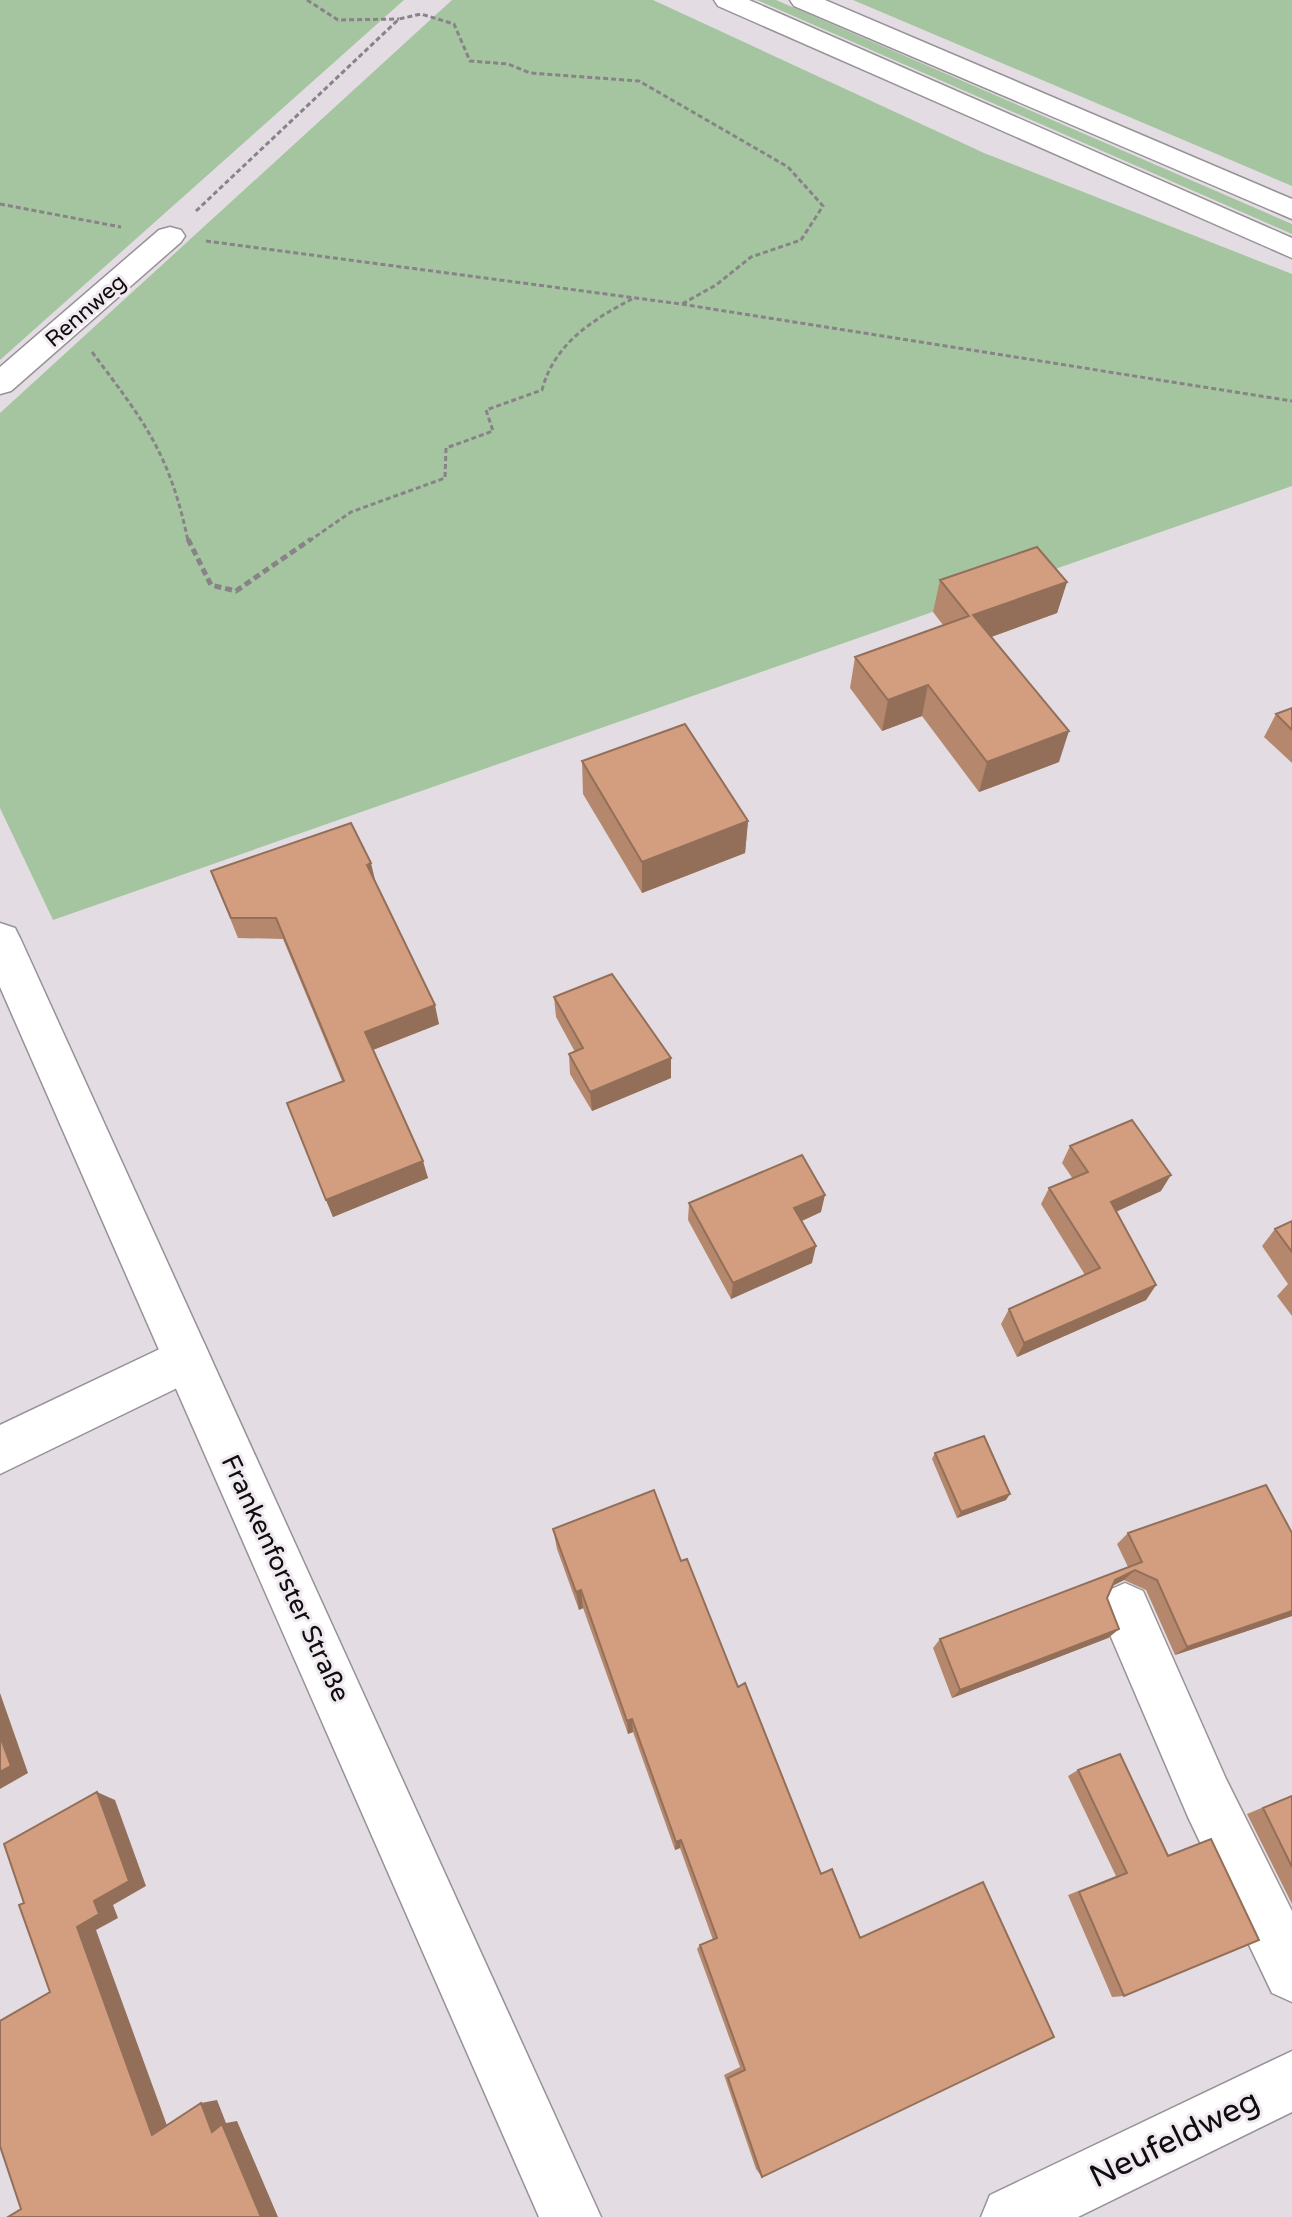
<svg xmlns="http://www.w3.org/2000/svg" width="1292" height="2217" viewBox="0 0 1292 2217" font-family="'Varela Round',sans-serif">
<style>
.green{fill:#a5c5a0}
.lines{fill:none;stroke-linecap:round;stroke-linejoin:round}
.minor-casing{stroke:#979297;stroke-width:3}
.major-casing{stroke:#979297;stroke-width:3}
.highway-casing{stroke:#979297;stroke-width:3}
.path-far1{stroke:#878387;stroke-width:3;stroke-dasharray:5 3;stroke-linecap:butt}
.path{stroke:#878387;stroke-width:5;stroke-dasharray:7 4;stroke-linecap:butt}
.minor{fill:#fff;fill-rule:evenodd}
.major{fill:#fff;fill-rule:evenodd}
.highway{fill:#fff;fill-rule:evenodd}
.wall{fill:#b5886d}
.shaded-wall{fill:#936f59}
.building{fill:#d29e7f;stroke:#936f59;stroke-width:2}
.labels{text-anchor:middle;stroke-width:6;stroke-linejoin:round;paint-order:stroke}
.far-street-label{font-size:22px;fill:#0f0d0f;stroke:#f0eaf0}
.street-label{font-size:26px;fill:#0f0d0f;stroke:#f0eaf0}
.near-street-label{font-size:32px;fill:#0f0d0f;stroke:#f0eaf0}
</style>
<rect width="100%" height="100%" fill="#e3dde3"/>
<path class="green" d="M0,0H404L0,360Z
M452,0H653L984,153L1292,274V486L53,920L0,808V413Z
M757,0H776L1292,224V234Z
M853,0H1292V186Z"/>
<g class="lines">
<g class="minor-casing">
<path id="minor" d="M170,227L181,230L185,236L181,242L11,391L0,394V367L159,230Z
M187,1336L204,1343L211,1359L204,1375L0,1474V1425Z
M1125,1583L1143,1591L1226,1779L1292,1911V2002L1272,1993L1188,1817L1099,1609L1107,1591Z"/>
</g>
<g class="major-casing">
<path id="major" d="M0,923L15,928L21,940L601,2217H539L0,987Z
M1292,2051V2112L1078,2217H981L990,2195Z"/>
</g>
<g class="highway-casing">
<path id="highway" d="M714,0H749L1292,238V258L718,6Z
M790,0H825L1292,199V219L794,6Z"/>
</g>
<path class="path-far1" d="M307,0L338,20L399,19
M0,204L121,227
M196,211L399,19L421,14L454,24L470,61L508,64L530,73L639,81L788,167L823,206L801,240L751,257L716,285L682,304
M206,241L681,304L1292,401
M92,352C144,421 170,454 188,541
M309,541L351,512L445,478L446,448L493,431L486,410L542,390C554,344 592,320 632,299"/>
<path class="path" d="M188,539L211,585L236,591L311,539"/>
<use href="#minor" class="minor"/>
<use href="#major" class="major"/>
<use href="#highway" class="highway"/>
</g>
<path class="wall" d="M940,580L1067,582L1057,613L991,637L1059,762L979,792L922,716L882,731L850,688L855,657L943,625L933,612Z
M1292,708V763L1264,737L1276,714Z
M582,761L748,821L745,853L642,893L583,794Z
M211,871L375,882L439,1024L373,1050L428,1178L333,1217L287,1103L342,1081L283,939L238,938Z
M554,997L671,1058V1078L592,1111L570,1074L569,1054L575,1052L556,1017Z
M1070,1146L1161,1191L1116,1212L1156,1285L1146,1300L1017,1357L1001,1324L1009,1309L1085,1275L1041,1204L1049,1188L1073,1179L1062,1163Z
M689,1203L821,1212L801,1221L812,1263L731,1299L688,1220Z
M1292,1221V1316L1277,1296L1288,1284L1262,1246L1275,1229Z
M935,1453L1006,1500L957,1518L932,1459Z
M553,1529L681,1561L821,1874L860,1938L983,1882L762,2177L756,2169L724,2075L740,2067L697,1949L700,1945L713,1940L680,1848L675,1850L633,1732L628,1734L583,1608L579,1610L557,1549Z
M1128,1533L1292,1616L1175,1655L1146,1590L1124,1580L1112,1586L1107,1598L1119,1629L1108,1638L952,1698L933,1648L940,1639L1128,1567L1117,1544Z
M1078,1770L1168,1855L1211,1839L1124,1996L1112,1997L1068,1895L1116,1876L1068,1776Z
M1292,1795V1904L1247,1814Z"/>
<path class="shaded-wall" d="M1067,582L1057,613L966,646L973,615Z
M928,685L922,716L882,731L888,700Z
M1069,731L1059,762L979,792L987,762Z
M748,821L745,853L642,893V862Z
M371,863L376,884L367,865Z
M435,1005L439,1024L370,1051L365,1032Z
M671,1058V1078L592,1111L590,1092Z
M423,1161L428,1178L333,1217L326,1200Z
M1171,1175L1161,1191L1102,1218L1111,1202Z
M825,1195L821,1212L791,1226L794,1208Z
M816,1246L812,1263L731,1299L733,1283Z
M1156,1285L1146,1300L1017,1357L1024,1343Z
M1010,1494L1006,1500L957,1518L961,1512Z
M1135,1570L1124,1580L1104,1590L1115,1580Z
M581,1590L583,1608L579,1610L576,1592Z
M1292,1611V1616L1175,1655L1187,1647Z
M1119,1629L1108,1638L952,1698L960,1690Z
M0,1693L28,1773L0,1789Z
M632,1719L633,1732L628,1734L627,1721Z
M97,1792L115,1800L146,1886L113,1905L118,1918L96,1930L169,2131L152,2135L77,1927L94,1901Z
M681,1840L680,1848L675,1850L676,1842Z
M217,2100L226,2123L237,2121L278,2217H261L212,2132L201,2103Z"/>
<path class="building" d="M1037,547L1067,582L973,615L1069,731L987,762L928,685L888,700L855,657L969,616L940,580Z
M1292,708V730L1276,714Z
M685,724L748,821L642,862L582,761Z
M351,823L371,863L367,865L435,1005L365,1032L423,1161L326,1200L287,1103L344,1081L276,918H231L211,871Z
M612,974L671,1058L590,1092L569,1054L583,1048L554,997Z
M1132,1120L1171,1175L1111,1202L1156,1285L1024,1343L1009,1309L1100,1268L1049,1188L1088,1172L1070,1146Z
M802,1155L825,1195L794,1208L816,1246L733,1283L689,1203Z
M1292,1221V1252L1275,1229Z
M984,1436L1010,1494L961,1512L935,1453Z
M1266,1485L1292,1533V1611L1187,1647L1157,1580L1135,1570L1115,1580L1107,1598L1119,1629L960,1690L940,1639L1142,1562L1128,1533Z
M654,1490L681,1561L687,1559L738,1687L745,1683L821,1874L832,1869L860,1938L983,1882L1054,2037L762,2177L728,2078L745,2070L700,1945L717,1938L681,1840L676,1842L632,1719L627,1721L581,1590L576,1592L553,1529Z
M0,1736L11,1766L0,1772Z
M1120,1754L1168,1856L1211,1839L1259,1940L1124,1996L1079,1892L1127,1873L1078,1770Z
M97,1792L129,1881L94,1901L99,1914L77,1927L152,2135L201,2103L212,2132L222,2124L261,2217H8L21,2209L0,2146V2021L50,1992L19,1905L24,1903L4,1844Z
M1292,1796V1867L1263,1808Z"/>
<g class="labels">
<g class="far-street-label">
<text transform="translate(85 310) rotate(-41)" y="8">Rennweg</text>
</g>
<g class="street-label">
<text transform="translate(286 1578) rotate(65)" y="9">Frankenforster Straße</text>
</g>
<g class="near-street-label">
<text transform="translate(1174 2138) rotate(-26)" y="11">Neufeldweg</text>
</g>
</g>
</svg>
